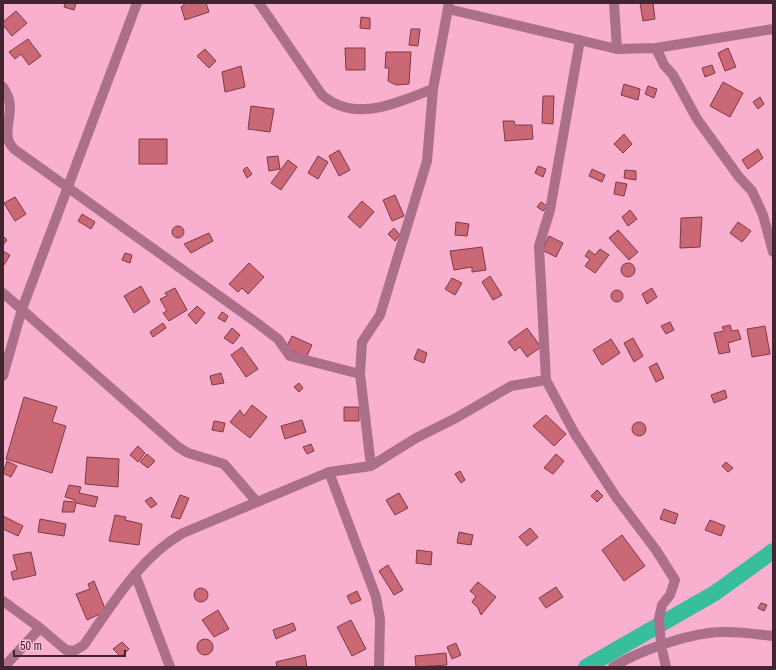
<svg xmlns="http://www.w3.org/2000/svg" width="776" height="670" viewBox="0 0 776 670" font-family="'Archivo Narrow',sans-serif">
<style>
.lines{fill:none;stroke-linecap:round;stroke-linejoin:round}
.canal{stroke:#38be9d;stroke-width:16}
.building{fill:#ca6876;stroke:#7d3a44}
.minor{stroke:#ab6f89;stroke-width:10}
</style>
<rect width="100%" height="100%" fill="#f9afce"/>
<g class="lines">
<path class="canal" d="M586,667L715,593L773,551"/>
</g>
<path class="building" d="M65,3H76L74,10L64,7Z
M184,3H206L209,12L185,20L181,7L184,5Z
M640,3H653L655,19L643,21Z
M16,11L27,23L12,36L3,25V22Z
M361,17L370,18V29L360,28Z
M411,29H420L418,46L409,45Z
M28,39L41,56L29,65L21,54L15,59L9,52Z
M345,48H365V70H346Z
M728,48L736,67L725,71L718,53Z
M205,49L216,61L209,68L197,56Z
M386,52H411L409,84L396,85L388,81L389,68H385Z
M712,65L715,73L705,77L702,68Z
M241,66L245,87L225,92L222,72Z
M723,82L743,93L730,117L710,106Z
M624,84L640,89L638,100L621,95Z
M648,86L657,89L654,98L645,94Z
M543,96H554L553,124L542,123Z
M760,97L764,104L758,109L753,102Z
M251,106L274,109L270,132L248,129Z
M503,121H514L515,125H532L533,139L505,141Z
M624,134L632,144L623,153L614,144Z
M139,139H167V164H139Z
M758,149L763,158L748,169L742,160Z
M339,150L350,170L339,176L329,156Z
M278,156L280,169L269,171L267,157Z
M318,156L328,162L318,179L308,173Z
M288,160L297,167L281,190L271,183Z
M538,166L546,169L543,177L535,173Z
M247,167L252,174L247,178L243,170Z
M592,169L605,175L602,182L589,176Z
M625,170L636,171V180L624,178Z
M616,182L627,184L624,196L614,194Z
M395,195L404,216L392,221L383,200Z
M15,197L26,214L15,221L4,203Z
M362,201L374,212L360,228L348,217Z
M541,202L547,206L543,211L537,207Z
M630,210L637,219L628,226L622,217Z
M82,214L95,222L91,229L78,221Z
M702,217L700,247L680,248L681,218Z
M456,222L469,224L467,236L455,235Z
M738,222L751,231L742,242L730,233Z
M172 232a6 6 0 1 1 12 0a6 6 0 1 1-12 0Z
M394,228L400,235L395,241L388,234Z
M618,230L638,252L629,260L609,238Z
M209,233L213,241L191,253L184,244Z
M3,236L7,240L3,245Z
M549,236L563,243L556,257L542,250Z
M482,247L486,270L472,272V267L454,270L450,251Z
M600,249L609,255L595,273L585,266L590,259L585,256L589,250L595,255Z
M3,251L10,255L4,265H3Z
M125,253L132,255L130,263L122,260Z
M621 270a7 7 0 1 1 14 0a7 7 0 1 1-14 0Z
M249,263L264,277L248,294L242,288L238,292L229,284Z
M490,276L502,295L493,300L482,282Z
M452,278L462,283L455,295L445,289Z
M141,286L150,302L134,313L124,296Z
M175,288L187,310L169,321L163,313L167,311L160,299L167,296L165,293Z
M652,288L657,297L647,304L642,294Z
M611 296a6 6 0 1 1 12 0a6 6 0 1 1-12 0Z
M197,306L205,313L196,324L188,315Z
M222,312L228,316L225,322L218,318Z
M670,322L674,330L666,334L661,326Z
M163,323L166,328L153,337L150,332Z
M730,325L732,331L738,330L741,339L728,343L730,352L719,354L714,333L724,331L722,327Z
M765,326L770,354L752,357L747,329Z
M232,328L240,335L233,344L224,338Z
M527,328L541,347L527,357L520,347L515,351L508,342Z
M292,336L312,345L306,358L286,348Z
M633,338L643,356L634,362L624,343Z
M611,339L620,353L602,365L593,350Z
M242,347L258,369L246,377L231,355Z
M418,349L427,353L424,363L414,359Z
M657,363L664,378L656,382L649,367Z
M221,373L224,383L212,385L210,376Z
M299,383L303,388L299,392L294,387Z
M725,390L727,398L714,403L711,395Z
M24,397L57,407L52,422L66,426L52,473L6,459Z
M252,405L267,417L250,438L230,422L240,410L244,416Z
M344,407H359V421H344Z
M546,415L566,434L554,446L533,426Z
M302,420L306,432L285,439L281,426Z
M214,421L225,423L223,432L212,430Z
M632 429a7 7 0 1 1 14 0a7 7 0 1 1-14 0Z
M311,444L314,451L307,454L303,447Z
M138,446L145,453L138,462L130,455Z
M147,454L155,461L148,468L140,462Z
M556,454L564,461L553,474L544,468Z
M87,457L119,459L118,487L85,484Z
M7,461L17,466L11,477L3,473Z
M726,462L733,468L728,472L722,466Z
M460,471L465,480L461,483L455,474Z
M69,485L81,487L79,493L98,497L95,507L76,503L74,512H62L64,501L74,502L75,500L65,497Z
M597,490L603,496L597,502L591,496Z
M399,493L408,508L395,515L386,500Z
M180,495L189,498L180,519L171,517Z
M151,497L157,504L151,508L145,501Z
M664,509L678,514L675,524L660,519Z
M115,515L126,517L125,520L142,524L139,545L109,541Z
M3,516L23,526L18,536L3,529Z
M40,519L66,524L64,536L38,532Z
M710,520L725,526L721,536L705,530Z
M530,528L538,537L527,546L519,537Z
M459,532L473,535L471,545L457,543Z
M622,535L645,566L624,581L602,550Z
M417,550L432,552L431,565L416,563Z
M31,552L36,575L13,580L11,572L17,570L13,555Z
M388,565L403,590L394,595L379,571Z
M94,581L106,611L87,620L76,594L90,589L88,584Z
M478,582L496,597L481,615L478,608L472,602L476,596L470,591Z
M556,587L563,597L546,608L539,598Z
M194 595a7 7 0 1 1 14 0a7 7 0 1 1-14 0Z
M357,591L361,600L351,604L347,596Z
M761,603L767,605L764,611L758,608Z
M218,610L229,629L214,637L202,620Z
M351,620L366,649L352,656L337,627Z
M293,623L296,630L276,639L273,630Z
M197 647a8 8 0 1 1 16 0a8 8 0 1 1-16 0Z
M122,642L129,649L121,657L113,649Z
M456,643L461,655L452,659L447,647Z
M446,653L447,665L416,667L415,656Z
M305,655L307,667H277L276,662Z"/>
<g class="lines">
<path class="minor" d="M259,3L322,95C356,124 397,102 433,89
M614,3L617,49
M448,9L617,49L656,48L773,29
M580,40L550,210L539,246L546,380L575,434L616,497L656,550L675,580L670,595L662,605L659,618L661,645L666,667
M656,48L664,65L673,75L697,119L739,177L752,191L763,215L773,252
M3,87C7,93 10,100 10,107C10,123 2,137 14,149L257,323L278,339L290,356L360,374
M3,293L178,447L188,453L224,464L256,501
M3,376L22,309L137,3
M371,466L360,374L362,342L380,315L427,161L433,89L449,3
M329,472L376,597L380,619L379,667
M135,574L170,667
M3,601L40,628
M4,667L40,628L66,650L74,651L84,645C112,605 139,558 183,533L329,472L371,466L416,438L456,418L511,386L546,380
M613,667C639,651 679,637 709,633C730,630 752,634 773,636"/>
</g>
<rect width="776" height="670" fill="none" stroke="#402430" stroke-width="8"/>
<path d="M14 650v6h111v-6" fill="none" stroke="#402430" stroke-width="2"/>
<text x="20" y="650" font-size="12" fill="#402430" stroke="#fdc1da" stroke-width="3" paint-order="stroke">50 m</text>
</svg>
